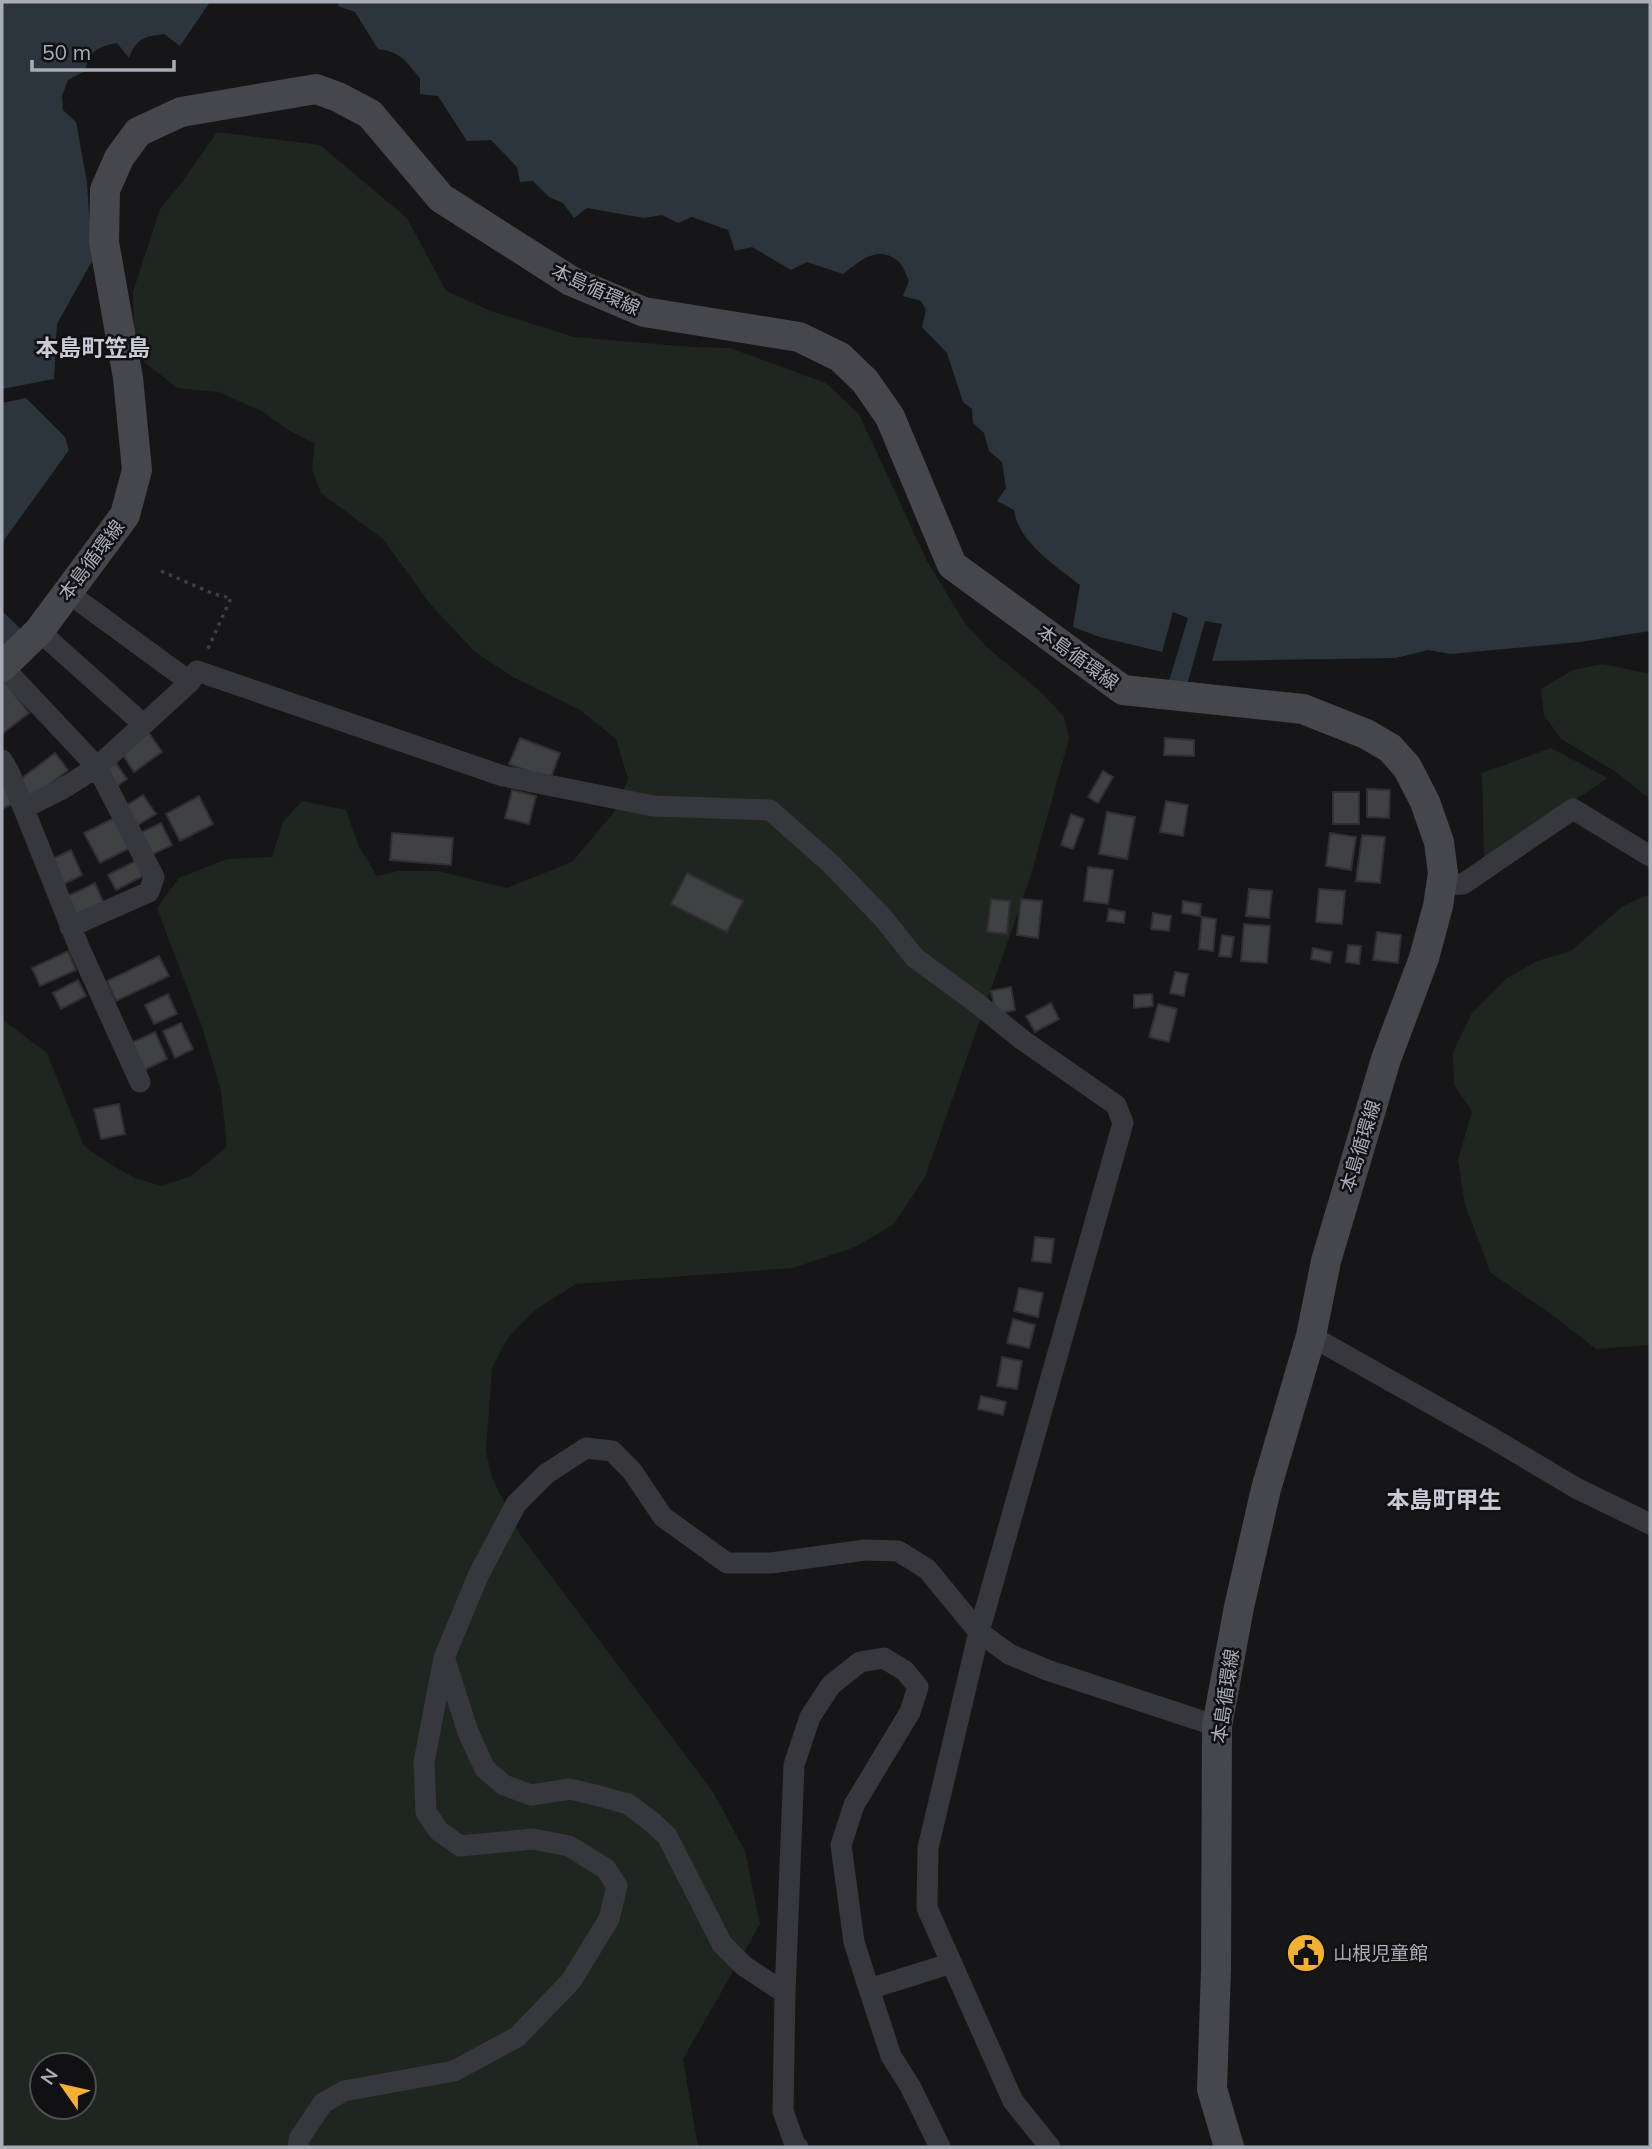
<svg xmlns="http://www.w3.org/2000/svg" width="1652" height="2149" viewBox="0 0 1652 2149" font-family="Mulish,'Noto Sans JP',sans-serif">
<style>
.green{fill:#1e261f;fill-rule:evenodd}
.water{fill:#2c353c}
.building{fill:#404145;stroke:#303034;stroke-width:2}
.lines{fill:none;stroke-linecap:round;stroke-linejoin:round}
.path{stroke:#3d3f44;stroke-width:3.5;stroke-dasharray:3.5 5;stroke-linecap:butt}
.minor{stroke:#37383d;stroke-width:21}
.secondary{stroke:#45474d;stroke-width:30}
.labels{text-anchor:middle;stroke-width:5;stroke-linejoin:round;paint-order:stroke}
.street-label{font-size:19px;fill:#a8adb8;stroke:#111113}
.poi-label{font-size:19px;fill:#a8adb8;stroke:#111113;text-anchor:start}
.quarter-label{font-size:23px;font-weight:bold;fill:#c9ccd4;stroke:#111113}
</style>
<rect width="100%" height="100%" fill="#161618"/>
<path class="green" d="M217,132L320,145L407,218L446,291L491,311L574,337L692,347L730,348L826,383L859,414L926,559L964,622L989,649L1042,693L1064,717L1069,739L1030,878L925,1177L894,1224L855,1247L793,1268L576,1284L535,1310L507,1339L492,1368L486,1451L492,1478L521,1536L713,1792L745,1851L760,1924L683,2059L698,2147H2V1019L47,1053L84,1146L108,1163L135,1178L161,1186L191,1176L227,1147L221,1091L202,1027L157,908L179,878L227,859L272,857L283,822L302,801L346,810L359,847L377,876L398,871H438L507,888L572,862L615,811L628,779L616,739L580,710L513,677L475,652L431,605L383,539L321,493L312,470L315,444L288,430L262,411L218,392L177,388L143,361L134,336L133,292L160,209L183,181ZM42,2065H84V2107H42Z
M1603,664L1650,674V799L1616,772L1561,739L1544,715L1541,689L1573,670Z
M1551,748L1608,778L1484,860L1482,773Z
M1650,894V1345L1596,1349L1547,1311L1491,1273L1465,1205L1458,1160L1472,1111L1454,1085L1453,1052L1472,1013L1507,978L1537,961L1571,951L1623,906Z"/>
<path class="water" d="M2,2H210L180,46L164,34C143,37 137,38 129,58L117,43C97,47 90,51 85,71L68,80L62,96L63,110L76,122L87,182L92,261L57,324L54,379L2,389Z
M339,2H1650V631L1580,642L1450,654L1428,650L1396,658L1212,661L1222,624L1205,621L1187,685L1169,681L1188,618L1173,612L1162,652L1100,637L1073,627L1080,585C1055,565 1019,543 1014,510L997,501L1006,488L1002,462L989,451L984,433L973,423L972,409L963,402L947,353L922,327L926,310L921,301L903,296L909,281C906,275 903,265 898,261C877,244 859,262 843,274L807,262L791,270L752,247L735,251L728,230L692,217L678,223L662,215L644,218L587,208L574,218L563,203L549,197L533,181L520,182L517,167L491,140L467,141L438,96L420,94V78C405,61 402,52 378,49L355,12L338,6Z
M26,398L65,437L69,450L2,543V403Z
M2,611L22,630L2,649Z"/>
<path class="building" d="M4,680L29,713L2,734V682Z
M149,733L162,752L134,772L121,752Z
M520,738L560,753L550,780L509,764Z
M1165,738L1194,740V756L1164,755Z
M55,753L68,770L31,799L18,781Z
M115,762L127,779L111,790L99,772Z
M1103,771L1113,777L1098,803L1088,797Z
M5,786L12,804L2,809V787Z
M1367,789L1390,790L1389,818L1367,817Z
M512,790L536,796L529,824L505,818Z
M1333,792H1359V824H1333Z
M143,795L156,814L136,826L124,807Z
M199,796L213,824L180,841L166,814Z
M1166,801L1188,805L1183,836L1160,832Z
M1107,812L1135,817L1127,859L1099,854Z
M1071,814L1084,819L1073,849L1061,845Z
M116,817L132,847L100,863L84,833Z
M161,823L172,845L151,855L140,833Z
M392,833L453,838L451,865L390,860Z
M1330,833L1356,837L1351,870L1326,866Z
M1362,835L1385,837L1380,883L1356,881Z
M71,850L82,875L64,884L52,859Z
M137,860L145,875L116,890L108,875Z
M1088,867L1113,870L1108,904L1084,901Z
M687,873L743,901L727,932L671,904Z
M95,883L105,906L76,920L66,897Z
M1249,889L1272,891L1269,918L1246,916Z
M1319,889L1345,891L1342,924L1316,922Z
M991,899L1010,901L1007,934L987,932Z
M1021,899L1042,901L1038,938L1017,935Z
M1183,901L1201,904L1200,916L1182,913Z
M1109,909L1125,912L1124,923L1107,921Z
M1153,913L1171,916L1169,931L1151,929Z
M1202,917L1216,919L1213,951L1199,949Z
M1244,924L1270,926L1267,963L1241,961Z
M1377,932L1401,935L1398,963L1373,960Z
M1222,935L1234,937L1231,957L1219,956Z
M1348,945L1361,946L1359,964L1346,962Z
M1313,948L1332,952L1330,963L1311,959Z
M68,951L76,970L40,986L32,968Z
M159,956L169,976L116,1001L107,981Z
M1175,972L1188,974L1184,996L1170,993Z
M78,980L86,996L61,1009L53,993Z
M1011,987L1015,1010L996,1014L991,991Z
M168,994L177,1014L154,1024L145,1005Z
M1152,994L1153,1006L1134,1008V995Z
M1051,1003L1059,1019L1035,1032L1026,1016Z
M1158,1004L1177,1009L1169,1042L1149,1037Z
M181,1023L193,1049L175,1058L163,1031Z
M155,1032L167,1059L144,1070L131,1043Z
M119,1104L125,1134L101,1139L94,1109Z
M1035,1237L1054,1239L1051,1263L1032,1261Z
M1019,1288L1043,1293L1038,1317L1014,1311Z
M1013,1319L1035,1325L1029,1348L1007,1343Z
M1002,1357L1022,1361L1017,1389L997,1386Z
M981,1396L1006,1402L1003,1415L978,1409Z"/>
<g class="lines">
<path class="path" d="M161,571L214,594L231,598L206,653"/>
<path class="minor" d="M67,592L190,682
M39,631L143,724
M2,666L97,767L190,682L197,671L503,776L653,806L770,810L831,864L884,919L915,958L974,1001L1024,1041L1116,1105L1123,1123L979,1632L928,1848L927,1908L1013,2101L1050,2147
M2,760L9,772L79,947L140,1082
M24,808L62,789L97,767L154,877L149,892L70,927
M1441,885L1463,884L1573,809L1650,856
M1311,1336L1492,1438L1576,1488L1650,1524
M445,1660L468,1732L485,1769L504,1785L531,1795L570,1789L599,1796L628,1804L652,1822L667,1836L722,1944L744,1966L785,1993
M869,1989L952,1963
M298,2147L299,2139L323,2103L344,2091L454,2071L517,2037L571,1981L609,1919L617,1886L606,1869L569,1846L533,1839L460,1846L439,1831L426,1812L424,1762L444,1658L478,1576L516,1504L546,1474L586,1448L612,1451L632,1471L663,1517L727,1563H771L865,1550L898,1551L927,1569L979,1632L1009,1654L1047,1670L1217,1726
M798,2147L795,2145L783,2111L785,1993L794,1765L810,1717L831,1685L860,1662L884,1658L905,1671L918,1687L910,1712L854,1805L841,1845L854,1942L869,1989L891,2056L910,2086L940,2147"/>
<path class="secondary" d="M2,667L39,631L125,515L137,470L128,378L104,242L105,190L119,158L138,132L181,112L316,89L338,97L370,114L441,198L571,281L644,312L799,337L840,357L865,381L890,417L952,565L1123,690L1303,709L1366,734L1390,748L1407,767L1425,802L1439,842L1443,873L1438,906L1424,958L1386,1059L1326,1261L1311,1336L1266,1489L1239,1607L1217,1726L1216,1969L1212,2089L1229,2147"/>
</g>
<defs>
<g id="civic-disc" transform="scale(2.0125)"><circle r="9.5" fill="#f2b134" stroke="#111113"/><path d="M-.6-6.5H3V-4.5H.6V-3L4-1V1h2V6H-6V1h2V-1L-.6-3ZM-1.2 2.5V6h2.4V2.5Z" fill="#111"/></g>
</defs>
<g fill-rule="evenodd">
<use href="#civic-disc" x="1306" y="1953"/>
</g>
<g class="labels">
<g class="street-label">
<text transform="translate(596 289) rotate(25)" y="7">本島循環線</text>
<text transform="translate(91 560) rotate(-53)" y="7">本島循環線</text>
<text transform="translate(1078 657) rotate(36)" y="7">本島循環線</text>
<text transform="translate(1360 1146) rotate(-73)" y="7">本島循環線</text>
<text transform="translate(1225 1696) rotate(-82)" y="7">本島循環線</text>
</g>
<g class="poi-label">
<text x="1333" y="1960">山根児童館</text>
</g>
<g class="quarter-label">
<text x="93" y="356">本島町笠島</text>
<text x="1444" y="1508">本島町甲生</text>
</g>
</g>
<rect width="1652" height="2149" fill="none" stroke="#a8adb8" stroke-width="7"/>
<g transform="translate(63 2086) rotate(304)"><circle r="33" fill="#111113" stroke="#4d4f55" stroke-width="2"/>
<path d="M0-5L12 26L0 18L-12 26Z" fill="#f2b134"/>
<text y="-10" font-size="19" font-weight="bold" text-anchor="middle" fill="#a8adb8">N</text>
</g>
<path d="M32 60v10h142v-10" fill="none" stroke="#a8adb8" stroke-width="3.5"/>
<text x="42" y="60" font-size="21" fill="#a8adb8" stroke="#111113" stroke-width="5" paint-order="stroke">50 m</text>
</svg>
